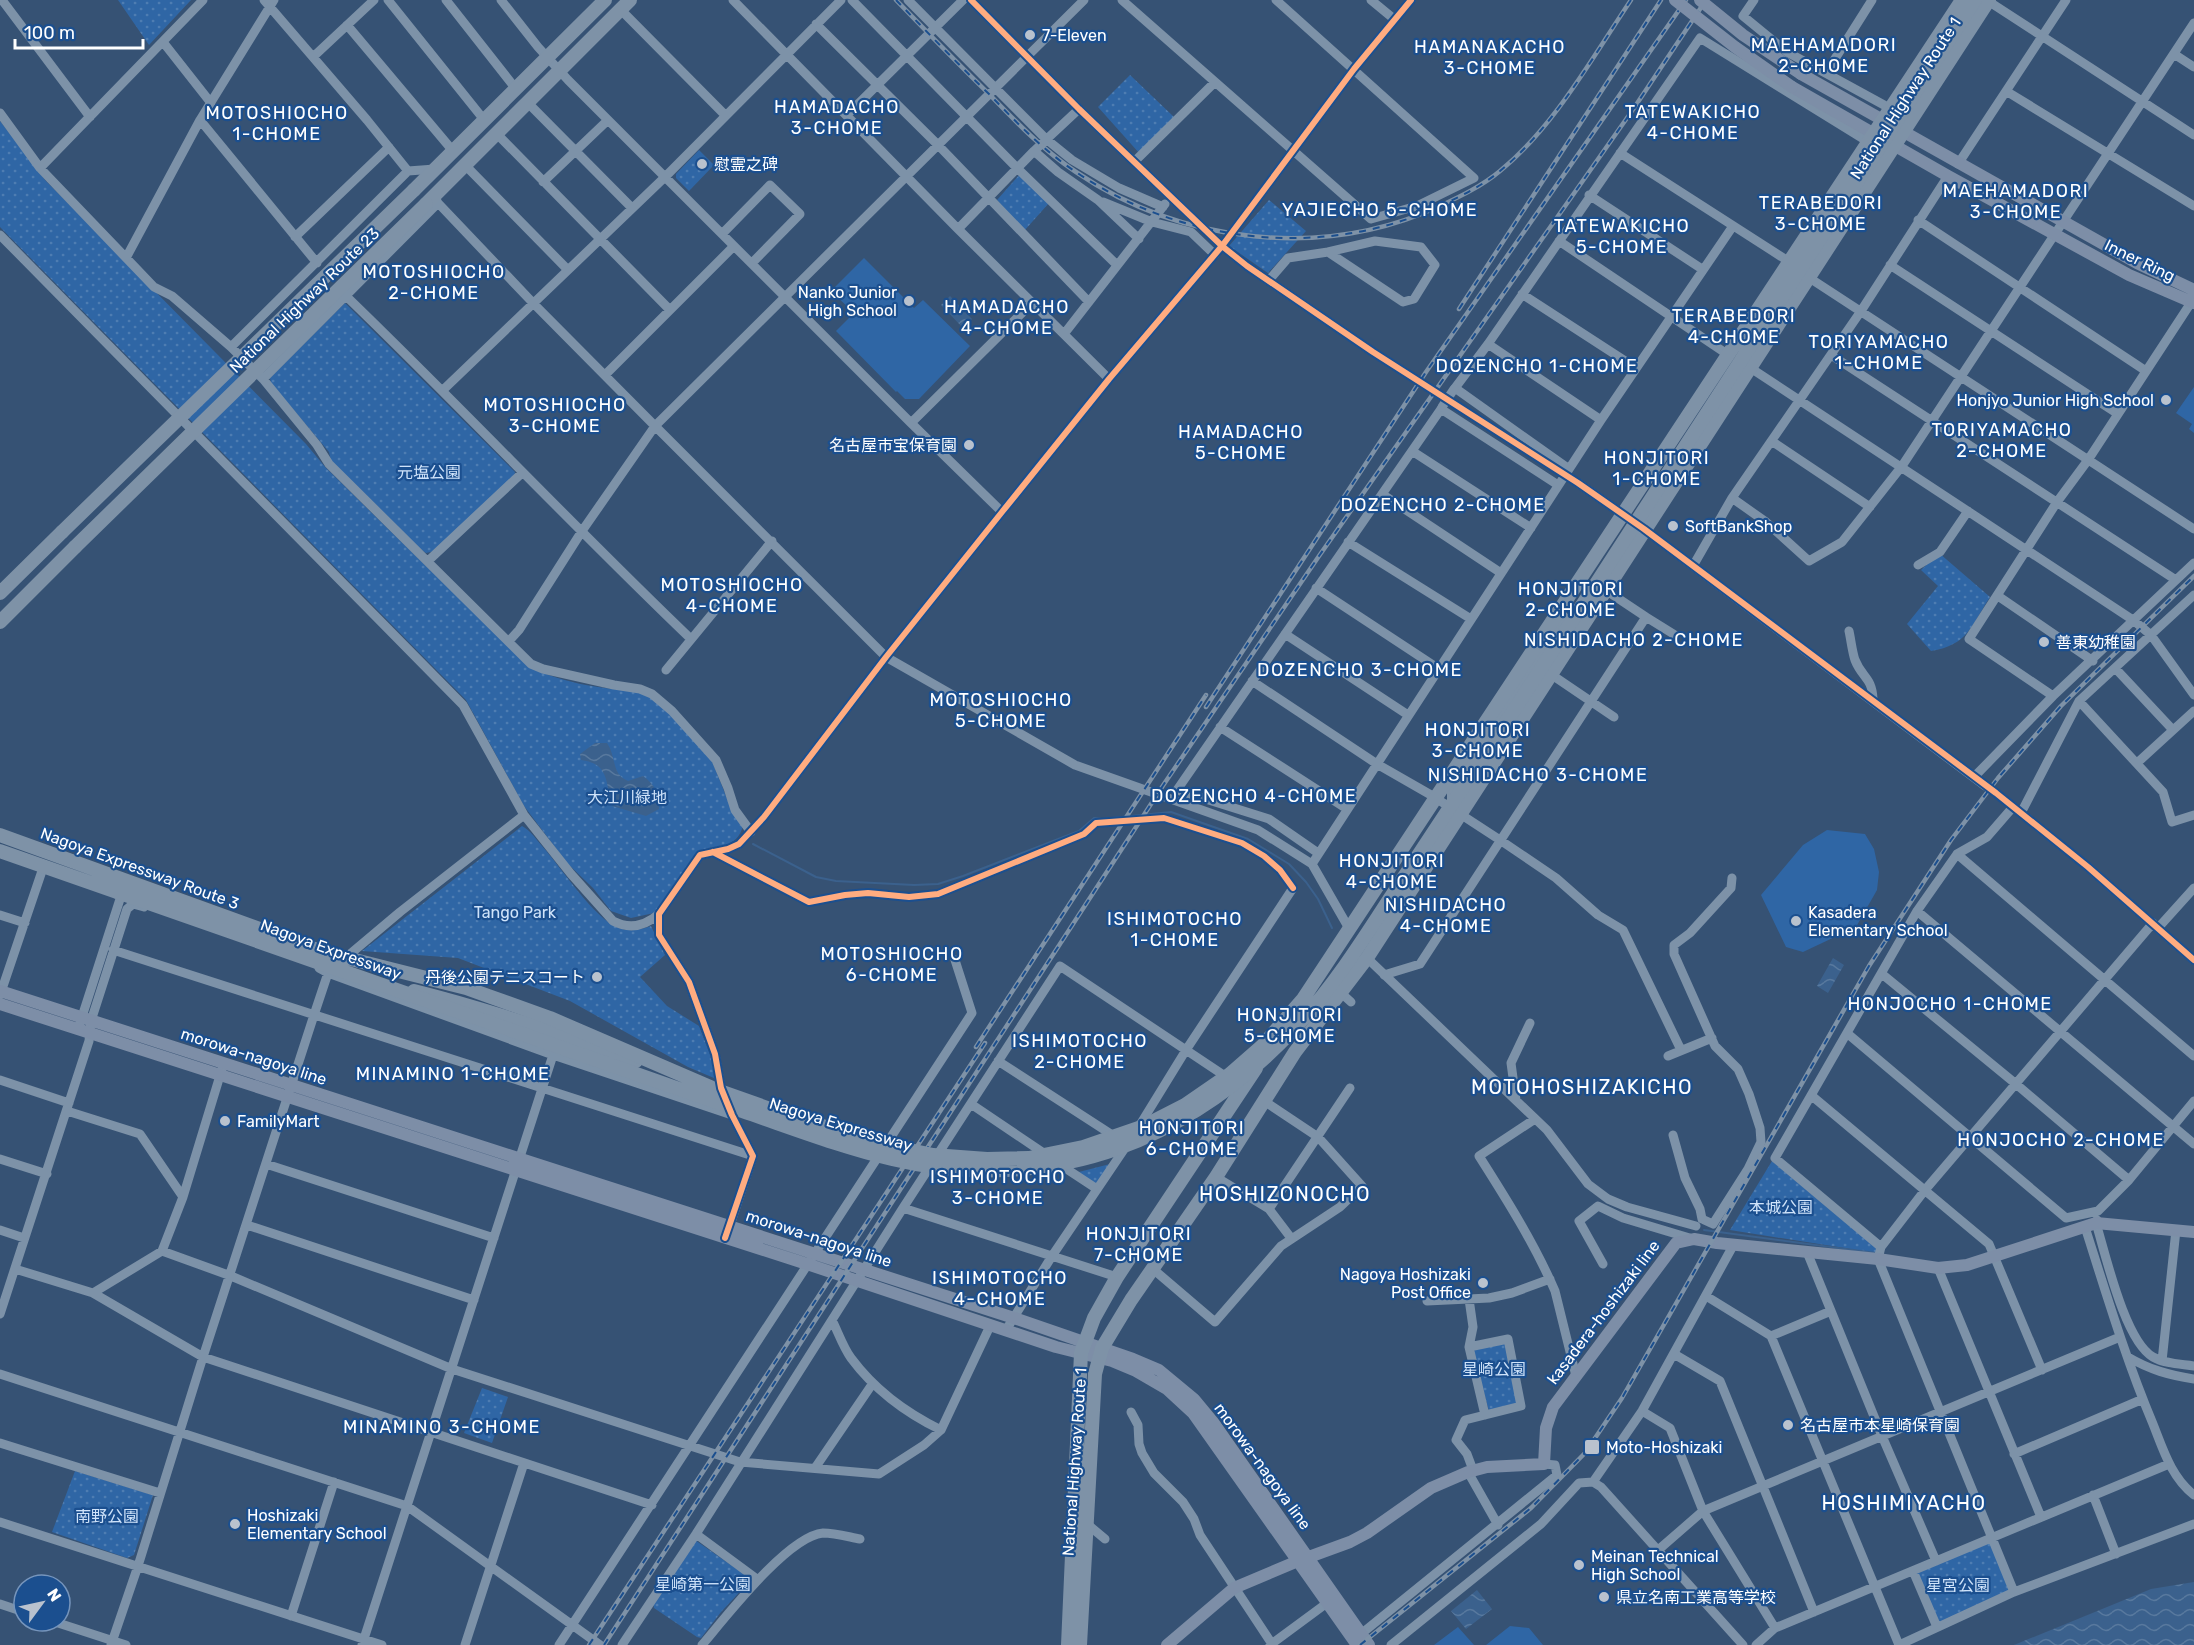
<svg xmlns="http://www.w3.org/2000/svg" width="2194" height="1645" viewBox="0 0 2194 1645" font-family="Rubik,'Noto Sans JP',sans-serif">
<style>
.green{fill:#2f66a5}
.park{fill:url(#park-dots)}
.water{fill:url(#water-waves)}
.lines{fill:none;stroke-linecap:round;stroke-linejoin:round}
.stream{stroke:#3b618d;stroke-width:2}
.minor{stroke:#7d92a8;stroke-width:9}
.major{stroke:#7d8ea7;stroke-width:12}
.highway{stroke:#7e92a7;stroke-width:14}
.rail-casing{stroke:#7e92a7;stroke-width:4.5}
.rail{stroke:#1b4f8f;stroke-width:2;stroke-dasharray:7;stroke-linecap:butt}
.minor-bridge{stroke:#7d92a8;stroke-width:9}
.major-bridge{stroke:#7d8ea7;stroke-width:12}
.highway-bridge{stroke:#7e92a7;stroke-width:14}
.cycleway-casing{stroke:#1b4f8f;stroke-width:10}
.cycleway{stroke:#ffac80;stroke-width:6}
.poi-dot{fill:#b9c2ce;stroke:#1b4f8f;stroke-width:2}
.labels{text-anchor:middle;stroke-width:4.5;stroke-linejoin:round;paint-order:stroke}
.poi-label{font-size:16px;fill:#fff;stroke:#1b4f8f;text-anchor:start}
.street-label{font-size:16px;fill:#fff;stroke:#1b4f8f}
.park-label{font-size:16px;fill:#cfe3fa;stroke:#1b4f8f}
.neighbourhood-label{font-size:18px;letter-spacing:1.5px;fill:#fff;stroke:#1b4f8f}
.quarter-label{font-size:20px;letter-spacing:1.5px;fill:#fff;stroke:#1b4f8f}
</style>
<defs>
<pattern id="park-dots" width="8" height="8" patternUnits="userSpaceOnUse" patternTransform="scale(1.5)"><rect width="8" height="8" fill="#2f66a5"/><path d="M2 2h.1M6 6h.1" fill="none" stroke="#4e7db2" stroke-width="1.8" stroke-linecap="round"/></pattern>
<pattern id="water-waves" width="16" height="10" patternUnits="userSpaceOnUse" patternTransform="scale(1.5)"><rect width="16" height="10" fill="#3b618d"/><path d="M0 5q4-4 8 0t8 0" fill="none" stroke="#58799e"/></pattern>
</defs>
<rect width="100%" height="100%" fill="#365274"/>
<path class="green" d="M864,258L914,308L923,300L970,346L919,399H905L897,391L896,392L836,331L854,313L831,291Z
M2194,387V433L2189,429L2192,424L2176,413Z
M1827,830L1865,834L1874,849L1879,872L1877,890L1856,927L1803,952L1786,947L1761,895L1803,845Z
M1510,1626L1529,1628L1543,1645H1486Z
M1458,1627L1474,1645H1434Z"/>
<path class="park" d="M118,0H191L149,45Z
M1130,75L1174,117L1140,154L1098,107Z
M0,121L45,180L306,444L326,468L523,661C553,684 604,688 640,692L652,698L670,714L712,761L732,811L743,826C737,848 717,847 698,851L654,913L631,918L611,911L593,888L567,863L524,806L466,700L0,227Z
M699,150L714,165L689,191L676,178V174Z
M1020,174L1049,203L1024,231L997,200Z
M1269,200L1306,231L1268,273L1229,246Z
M345,303L515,472L514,477L435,551L426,553L415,545L331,461L329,452L271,383L270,378Z
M1939,553L1990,597C1971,626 1968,645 1931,651L1907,624L1938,586L1921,570Z
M522,826C531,831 536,839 542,846C561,867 594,919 619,928C630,932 640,930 651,926L665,955L640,977L667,1006L699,1026L713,1062L714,1078L688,1067L570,1001L458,958L362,951Z
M1772,1161L1876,1248V1253L1730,1230Z
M1110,1164L1096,1186L1075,1173Z
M1503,1342L1507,1344L1518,1402L1515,1405L1489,1411L1473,1353L1475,1349Z
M482,1388L508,1397L492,1443L464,1433Z
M75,1471L153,1495L134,1555L127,1558L52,1532Z
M1992,1537L2014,1592L1937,1627L1913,1571Z
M695,1540L748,1577L749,1582L721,1612L701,1638L697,1637L654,1608L653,1602Z"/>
<path class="water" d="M950,296L972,319L963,328L941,305Z
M595,743H607C617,758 611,774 628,781L643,776C655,785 659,793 659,809L646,816L612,806C605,782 610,764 581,760L580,754Z
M1833,958L1844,965L1828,993L1817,986Z
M2194,1582V1645H2014L2151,1589Z
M1477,1590L1492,1609L1466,1629L1451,1611Z"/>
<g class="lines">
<path class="stream" d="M753,844L816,877L836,881L914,885L938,884L963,876L1079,831L1094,818L1102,819L1171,812L1248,839L1289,864L1306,882L1318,899L1332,928
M1704,1230L1876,1253"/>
<path class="minor" d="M2,0L90,117
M264,0L367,120L408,171
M388,0L485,121
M446,0L516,89
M501,0L538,47L568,80L911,423L1002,512
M733,0L958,229L1109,379
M852,0L1018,169L1117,265
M908,0L1046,139L1072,160L1119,188L1163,207
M971,0L1079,109L1222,246L1247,266L1373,352L1578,483L1644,529L1985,786
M1122,0L1371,219L1417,206L1474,178L1276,0
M1371,0L1394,19
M1754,0L1743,16L1787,52L1884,105
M1988,1L2194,135
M620,9L725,115
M816,24L938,145L1089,302
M347,25L453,151
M163,42L211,103
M2174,54L2194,67
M313,57L374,0
M1826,73L1872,0
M2006,91L2194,206
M528,103L632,208
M0,113L40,168L154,287L172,296L231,347L263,379L317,445L329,464L531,664L543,669L614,685L640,689L652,694L672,711L716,760L728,788L735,810L751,832
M847,115L963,0
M200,120L317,263
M497,134L670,310
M1034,151L1058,172L1098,200L1139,239
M1620,153L1785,259
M1135,161L1215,82
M1958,164L2066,0
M465,165L568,270
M40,168L203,0
M543,182L608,120
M1589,195L1702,269
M434,196L438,203L534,304L655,426L886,657L1075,765L1258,830L1312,864L1347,925
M1103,202L1152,222L1191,232L1215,255
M1918,220L2146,371
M958,229L1034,151L1079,109
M722,234L770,185L800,214L752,263
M0,235L463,705L524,815L571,874L613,921C630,930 645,926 659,914
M295,237L389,147
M1559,241L1724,352
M126,258L200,120L274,0
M1890,265L2118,414
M1808,277L2194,529
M1269,280L1288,258L1328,252L1403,302L1414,299L1435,265L1421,247L1375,241L1328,252
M1522,294L1636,368
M346,296C463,409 574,527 691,639
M1064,334L1165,204
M1488,344L1601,420
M231,347L408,171L435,169
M1831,355L2176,580
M1749,367L2133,620L2151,635L2194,695
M605,375L734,246
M263,379L438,203
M443,390L665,177L841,0
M911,423L1032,303
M1773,442L1870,507
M1412,451L1531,528
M1569,469L1455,388L1488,344L1700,38L1865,140
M1382,494L1501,573
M1732,498L1766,522L1809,561L1842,542L1902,466L2194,23
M1348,542L1471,619
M428,561L522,473
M1918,565L1940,552L1968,511
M1693,566L1732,498L1861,311L1948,176
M1316,588L1439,669
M1998,596L2093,661
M1646,617L1675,635
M1849,631C1851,640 1852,651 1855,660C1862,678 1872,677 1873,699
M1285,634L1408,715
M509,641L519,630L582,531L655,426L1084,0
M2115,668L2173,730
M666,670L772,541
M1552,675L1614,717
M1252,681L1377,764L1431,795L1500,840L1556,878L1598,915L1623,930L1681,1050
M2053,696L1969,639L2057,502L2088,460L2194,298
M2079,701L2163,792L2172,822L2194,815
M1220,727L1347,809
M2137,763L2194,711
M1974,777L2053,696L2194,563
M1996,793L2088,867L2194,960
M2021,813L2079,701L2194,595
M1318,853L1269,819L1177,790L1441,409L1558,485
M1957,854L2194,1056
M1312,864L1601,420L1733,226
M1917,911L2194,1144
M0,915L25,923
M2158,928L2194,888
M113,950L753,1156
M1367,958L1547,1130L1588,1184L1608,1199L1627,1207L1696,1226
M343,960L400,912L524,815
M319,968L328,973L553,1055L732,1115
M1882,974L2016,1084L2129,1180
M1384,975L1420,964L1646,617L1607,591
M1340,992L1351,1002
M0,995L43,868
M80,1023L121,896L116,894
M1848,1034L2066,1218L2098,1211L2129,1180L2194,1101
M1668,1056L1712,1038
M998,1061L1117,1138
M0,1080L69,1103
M1812,1096L1989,1244L2042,1370
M1516,1100L1511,1063L1530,1023
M971,1104L1048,1156
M67,1111L140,1134L183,1197
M1535,1119L1479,1156C1507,1200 1534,1243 1555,1291L1576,1376
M1138,1128L1186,1050L1293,888
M1673,1135L1685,1178L1700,1209L1702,1219
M0,1159L47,1174
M266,1164L494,1238
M1059,1164L1097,1189
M1216,1177L1269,1209L1291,1238
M903,1208L1117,1277
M1269,1209L1350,1088
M1702,1219L1713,1224L1748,1169L1761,1142L1760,1128L1749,1094L1738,1069L1715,1046L1674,954V945L1690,933L1731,888L1732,878
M2097,1220L2096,1223C2106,1256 2125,1341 2153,1357C2165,1364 2181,1364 2194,1366
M247,1225L474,1300
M2085,1227C2106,1293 2126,1360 2153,1424C2163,1449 2171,1477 2194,1495
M0,1230L24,1238
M728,1231L753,1156L732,1115L721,1088L715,1054L689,982L659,935V914L700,855L728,849L739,844L764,817L886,657L1002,512L1109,379L1222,246L1354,69L1411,0
M1881,1247L1775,1158L1917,911L1957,854L1987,837L2013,807
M162,1251L231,1276L452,1369L740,1462L879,1474L924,1445L941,1430L990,1326
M1807,1252L1882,1436L1936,1561
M1603,1264L1579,1221L1598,1206L1623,1218L1693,1239
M1938,1268L2041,1517
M15,1269L93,1293L203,1357L652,1505
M1153,1269L1215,1322L1281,1246L1340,1207L1362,1186L1318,1137L1264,1101
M93,1293L162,1251L183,1197L222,1069
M1706,1296L1771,1336L1899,1645
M1469,1299L1473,1327L1469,1347L1485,1415
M1427,1301L1489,1298L1512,1293L1550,1279
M0,1314L89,1041L91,1021L127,909L133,904L144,907
M832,1320C838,1332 843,1347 851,1358C874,1389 906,1413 941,1430
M1006,1330L1052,1256L1127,1145
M1771,1336L1831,1311
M1469,1347L1508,1339L1521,1406L1465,1420L1456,1440L1467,1454L1473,1470
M1674,1354L1720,1381L1814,1612
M2128,1357C2150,1370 2169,1375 2194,1379
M2162,1361L2176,1230
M0,1374L407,1506L600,1645
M1642,1411L1670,1428L1703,1511L1775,1628
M1131,1412L1138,1425L1139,1444L1142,1453L1154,1473L1183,1502L1194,1519L1200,1535L1272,1644
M0,1443L160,1493
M2014,1454L2143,1399
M815,1468L873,1383
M1468,1472L1498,1525
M1593,1482L1642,1411L1734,1244
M2093,1495L2116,1554
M0,1522L382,1645
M1086,1523L1105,1539
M696,1534L757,1579
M1657,1551L1703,1511L2120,1337
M1913,1571L1937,1627
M2014,1592L1878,1259L1881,1247L1925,1190L2153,923
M0,1604L24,1612
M291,1616L334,1482
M52,1621L126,1645
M1361,1634L1557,1475L1555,1465L1544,1464
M111,1645L138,1566L203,1357L314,1015L328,973L333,969
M362,1645L553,1055
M465,1645L524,1463
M559,1645L972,1013L955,960
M622,1645L696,1534L903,1208L1060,966L1228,1078
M702,1645C725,1618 788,1536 823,1533C835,1533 849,1537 860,1539
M1270,1645L1327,1603
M1391,1645L1541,1524L1579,1483L1593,1482L1601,1487L1743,1645
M1756,1645L1775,1628L2169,1464
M1899,1645L2014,1592L2194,1524"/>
<path class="major" d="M1801,74L2137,263L2194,290
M1792,87L1948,176L2129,275L2194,303
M0,991L1014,1318L1133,1359L1159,1370L1194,1399L1213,1422L1369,1645
M0,1004L807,1264L1056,1347L1112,1361L1136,1371L1167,1389L1193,1413L1357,1645
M1167,1645L1234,1588L1298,1561L1350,1542L1367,1533L1431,1488L1468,1472L1487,1467L1544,1464L1546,1428L1553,1407L1676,1243L1694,1239L1717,1243L1878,1259L1938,1268L1967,1265L2096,1223L2194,1232"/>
<path class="highway" d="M414,190L605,0
M426,204L630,0
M0,593L62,532
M0,622L75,547
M1457,806L1454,799V788L1563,619
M414,991C490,1010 562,1035 636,1061
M1068,1645L1081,1353L1094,1318L1117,1277L1256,1068
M1080,1645L1095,1374L1102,1348L1131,1300L1216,1177L1295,1052L1367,958L1989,0"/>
<g class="rail-casing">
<path id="rail" d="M896,0C927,32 958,64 990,95C1016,122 1044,151 1076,172C1182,244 1323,260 1440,206C1461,196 1482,186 1500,171C1554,127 1592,58 1631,0
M1459,309L1661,0
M1206,707L1426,372L1686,0
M976,1047L1206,695
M589,1645L985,1043
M604,1645L1164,784L1319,556L1634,108L1706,0
M1360,1645L1531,1508L1585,1453L1622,1398L1869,966L1951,840L1998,778L2061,706L2194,576"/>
</g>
<use href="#rail" class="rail"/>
<path class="minor-bridge" d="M1442,407L1454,389"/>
<path class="major-bridge" d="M1675,0L1735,47L1792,87
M1700,0L1743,35L1801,74"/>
<path class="highway-bridge" d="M62,532L414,190
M75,547L426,204
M0,835L323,952L466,988L550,1018L717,1090L773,1110L868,1141L933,1155L987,1159L1029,1158L1083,1147L1144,1126L1185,1105L1230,1074L1262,1046L1303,999L1962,0
M0,851L742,1111C792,1128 841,1147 892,1159C965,1177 1047,1174 1119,1148C1187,1123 1243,1083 1293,1030C1333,988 1365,937 1396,889C1437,827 1477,766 1518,704C1672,470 1821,234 1975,0"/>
<g class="cycleway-casing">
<path id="cycleway" d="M971,0L1079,109L1222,246L1247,266L1373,352L1578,483L1644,529L1996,793L2088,867L2194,960
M713,852L809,902L845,895L868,893L909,897L938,894L1084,834L1096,823L1164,818L1242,843L1264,856L1280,870L1293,888
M725,1238L753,1156L732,1115L721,1088L715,1054L689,982L659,935V914L700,855L728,849L739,844L764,817L886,657L1002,512L1109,379L1222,246L1354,69L1411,0"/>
</g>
<use href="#cycleway" class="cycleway"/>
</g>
<g class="poi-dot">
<circle cx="1030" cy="35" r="6"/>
<circle cx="702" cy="164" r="6"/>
<circle cx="909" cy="301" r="6"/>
<circle cx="2166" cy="400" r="6"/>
<circle cx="969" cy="445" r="6"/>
<circle cx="1673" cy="526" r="6"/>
<circle cx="2044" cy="642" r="6"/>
<circle cx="1796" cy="921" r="6"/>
<circle cx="597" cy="977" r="6"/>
<circle cx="225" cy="1121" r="6"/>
<circle cx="1483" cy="1283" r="6"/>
<circle cx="1788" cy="1425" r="6"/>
<rect x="1584" y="1439" width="16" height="16" rx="3"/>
<circle cx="235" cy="1524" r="6"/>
<circle cx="1579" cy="1565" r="6"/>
<circle cx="1604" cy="1597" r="6"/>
</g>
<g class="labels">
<g class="poi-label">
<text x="1042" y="41">7-Eleven</text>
<text x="714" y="170">慰霊之碑</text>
<text x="897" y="298" text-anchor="end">Nanko Junior<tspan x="897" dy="18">High School</tspan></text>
<text x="2154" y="406" text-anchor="end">Honjyo Junior High School</text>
<text x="957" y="451" text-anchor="end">名古屋市宝保育園</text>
<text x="1685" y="532">SoftBankShop</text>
<text x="2056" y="648">善東幼稚園</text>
<text x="1808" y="918">Kasadera<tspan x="1808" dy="18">Elementary School</tspan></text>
<text x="585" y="983" text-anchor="end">丹後公園テニスコート</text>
<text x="237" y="1127">FamilyMart</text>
<text x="1471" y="1280" text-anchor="end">Nagoya Hoshizaki<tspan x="1471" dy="18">Post Office</tspan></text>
<text x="1800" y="1431">名古屋市本星崎保育園</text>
<text x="1606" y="1453">Moto-Hoshizaki</text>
<text x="247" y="1521">Hoshizaki<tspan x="247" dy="18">Elementary School</tspan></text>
<text x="1591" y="1562">Meinan Technical<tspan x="1591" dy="18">High School</tspan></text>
<text x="1616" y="1603">県立名南工業高等学校</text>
</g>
<g class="street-label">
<text transform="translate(1905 98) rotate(-57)" y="6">National Highway Route 1</text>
<text transform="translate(2140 260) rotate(26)" y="6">Inner Ring</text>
<text transform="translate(304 300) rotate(-44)" y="6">National Highway Route 23</text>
<text transform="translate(140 868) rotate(20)" y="6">Nagoya Expressway Route 3</text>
<text transform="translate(331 949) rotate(20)" y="6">Nagoya Expressway</text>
<text transform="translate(254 1056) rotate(18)" y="6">morowa-nagoya line</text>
<text transform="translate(841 1124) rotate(17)" y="6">Nagoya Expressway</text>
<text transform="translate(819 1238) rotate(18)" y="6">morowa-nagoya line</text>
<text transform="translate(1603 1312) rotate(-53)" y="6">kasadera-hoshizaki line</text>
<text transform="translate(1074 1462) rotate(-86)" y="6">National Highway Route 1</text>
<text transform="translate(1263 1466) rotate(54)" y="6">morowa-nagoya line</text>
</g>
<g class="park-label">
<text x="429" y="478">元塩公園</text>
<text x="627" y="803">大江川緑地</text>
<text x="515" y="918">Tango Park</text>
<text x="1781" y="1213">本城公園</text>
<text x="1494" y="1375">星崎公園</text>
<text x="107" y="1522">南野公園</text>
<text x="703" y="1590">星崎第一公園</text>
<text x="1958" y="1591">星宮公園</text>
</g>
<g class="neighbourhood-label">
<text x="1824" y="51">MAEHAMADORI<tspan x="1824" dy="21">2-CHOME</tspan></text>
<text x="1490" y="53">HAMANAKACHO<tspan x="1490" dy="21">3-CHOME</tspan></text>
<text x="837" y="113">HAMADACHO<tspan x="837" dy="21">3-CHOME</tspan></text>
<text x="1693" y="118">TATEWAKICHO<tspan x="1693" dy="21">4-CHOME</tspan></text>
<text x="277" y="119">MOTOSHIOCHO<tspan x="277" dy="21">1-CHOME</tspan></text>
<text x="2016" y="197">MAEHAMADORI<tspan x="2016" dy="21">3-CHOME</tspan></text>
<text x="1821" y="209">TERABEDORI<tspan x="1821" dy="21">3-CHOME</tspan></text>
<text x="1380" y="216">YAJIECHO 5-CHOME</text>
<text x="1622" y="232">TATEWAKICHO<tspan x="1622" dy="21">5-CHOME</tspan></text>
<text x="434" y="278">MOTOSHIOCHO<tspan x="434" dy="21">2-CHOME</tspan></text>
<text x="1007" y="313">HAMADACHO<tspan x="1007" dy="21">4-CHOME</tspan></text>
<text x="1734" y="322">TERABEDORI<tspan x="1734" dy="21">4-CHOME</tspan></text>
<text x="1879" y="348">TORIYAMACHO<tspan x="1879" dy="21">1-CHOME</tspan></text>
<text x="1537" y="372">DOZENCHO 1-CHOME</text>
<text x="555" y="411">MOTOSHIOCHO<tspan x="555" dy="21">3-CHOME</tspan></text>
<text x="2002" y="436">TORIYAMACHO<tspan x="2002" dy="21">2-CHOME</tspan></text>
<text x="1241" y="438">HAMADACHO<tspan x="1241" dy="21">5-CHOME</tspan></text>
<text x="1657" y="464">HONJITORI<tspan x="1657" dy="21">1-CHOME</tspan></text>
<text x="1443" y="511">DOZENCHO 2-CHOME</text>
<text x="732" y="591">MOTOSHIOCHO<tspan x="732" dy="21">4-CHOME</tspan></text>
<text x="1571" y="595">HONJITORI<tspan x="1571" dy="21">2-CHOME</tspan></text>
<text x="1634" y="646">NISHIDACHO 2-CHOME</text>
<text x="1360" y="676">DOZENCHO 3-CHOME</text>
<text x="1001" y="706">MOTOSHIOCHO<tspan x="1001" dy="21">5-CHOME</tspan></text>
<text x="1478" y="736">HONJITORI<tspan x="1478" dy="21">3-CHOME</tspan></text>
<text x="1538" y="781">NISHIDACHO 3-CHOME</text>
<text x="1254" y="802">DOZENCHO 4-CHOME</text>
<text x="1392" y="867">HONJITORI<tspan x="1392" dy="21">4-CHOME</tspan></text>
<text x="1446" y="911">NISHIDACHO<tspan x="1446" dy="21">4-CHOME</tspan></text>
<text x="1175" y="925">ISHIMOTOCHO<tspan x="1175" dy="21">1-CHOME</tspan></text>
<text x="892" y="960">MOTOSHIOCHO<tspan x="892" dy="21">6-CHOME</tspan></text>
<text x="1950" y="1010">HONJOCHO 1-CHOME</text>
<text x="1290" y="1021">HONJITORI<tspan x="1290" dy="21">5-CHOME</tspan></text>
<text x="1080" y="1047">ISHIMOTOCHO<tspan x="1080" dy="21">2-CHOME</tspan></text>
<text x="453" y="1080">MINAMINO 1-CHOME</text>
<text x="1192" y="1134">HONJITORI<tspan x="1192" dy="21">6-CHOME</tspan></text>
<text x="2061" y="1146">HONJOCHO 2-CHOME</text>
<text x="998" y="1183">ISHIMOTOCHO<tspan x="998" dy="21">3-CHOME</tspan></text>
<text x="1139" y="1240">HONJITORI<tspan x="1139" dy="21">7-CHOME</tspan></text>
<text x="1000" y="1284">ISHIMOTOCHO<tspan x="1000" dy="21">4-CHOME</tspan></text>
<text x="442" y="1433">MINAMINO 3-CHOME</text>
</g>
<g class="quarter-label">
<text x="1582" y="1094">MOTOHOSHIZAKICHO</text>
<text x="1285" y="1201">HOSHIZONOCHO</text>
<text x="1904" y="1510">HOSHIMIYACHO</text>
</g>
</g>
<g transform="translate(42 1603) rotate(57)"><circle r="28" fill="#1b4f8f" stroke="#7695bc" stroke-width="1.5"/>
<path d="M0-4.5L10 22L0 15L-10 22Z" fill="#b9c2ce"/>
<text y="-9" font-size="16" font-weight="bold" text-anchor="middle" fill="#ffffff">N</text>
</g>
<path d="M15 39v9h128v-9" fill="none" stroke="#ffffff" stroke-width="3"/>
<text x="24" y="39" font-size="18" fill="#ffffff" stroke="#1b4f8f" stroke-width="4.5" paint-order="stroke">100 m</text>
</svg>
